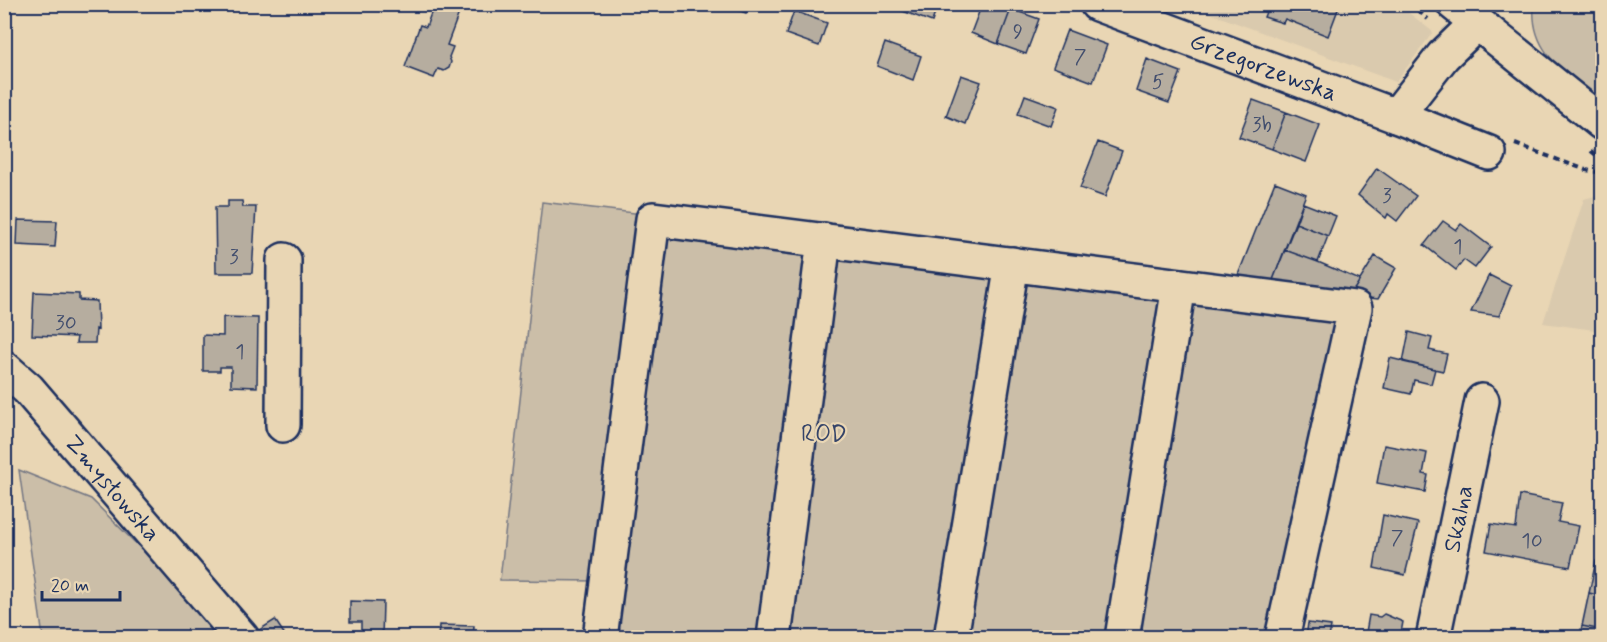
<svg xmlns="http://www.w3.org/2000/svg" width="1607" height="642" viewBox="0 0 1607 642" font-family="Mynerve,sans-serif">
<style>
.built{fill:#dacaae}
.green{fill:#cbbea8;stroke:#737683;stroke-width:1.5}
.building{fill:#b6ad9f;stroke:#1b2f5e;stroke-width:1.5}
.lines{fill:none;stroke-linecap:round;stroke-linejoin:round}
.minor-casing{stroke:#1b2f5e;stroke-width:38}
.major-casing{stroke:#1b2f5e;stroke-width:38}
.path{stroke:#1b2f5e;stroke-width:4;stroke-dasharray:6 4.5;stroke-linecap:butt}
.minor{stroke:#e9d6b4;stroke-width:33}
.major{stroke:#e9d6b4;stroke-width:33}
.labels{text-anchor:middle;stroke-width:4.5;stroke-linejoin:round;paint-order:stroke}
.number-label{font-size:21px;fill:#424e6e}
.street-label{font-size:24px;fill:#1b2f5e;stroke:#e9d6b4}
.park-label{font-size:24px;fill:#354469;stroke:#e9d6b4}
</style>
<rect width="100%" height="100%" fill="#e9d6b4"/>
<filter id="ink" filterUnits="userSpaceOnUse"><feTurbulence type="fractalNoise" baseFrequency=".0167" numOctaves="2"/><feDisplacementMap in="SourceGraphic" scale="12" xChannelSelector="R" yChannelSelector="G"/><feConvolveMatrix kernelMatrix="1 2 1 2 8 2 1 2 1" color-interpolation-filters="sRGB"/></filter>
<g filter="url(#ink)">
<path class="built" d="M1188,5H1399L1433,32L1396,82Z
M1602,194V331L1543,323L1584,199Z"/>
<path class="green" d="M1534,5H1602V100C1567,72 1530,55 1534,5Z
M542,202L1368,300L1295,637H592L599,581L500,580Z
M19,470L91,499L207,614L216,637H43Z"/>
<path class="building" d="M723,4H750L746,13Z
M892,4H938L932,22L892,7Z
M982,4H1000L1011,9L998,44L971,33Z
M1247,4H1340L1328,36L1285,19L1283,23L1264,17L1266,12Z
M434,5L459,13L447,45L453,47L449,57L451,62L449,68L444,71L438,69L434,78L405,67L420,25L426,27Z
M1011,9L1039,19L1026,54L998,44Z
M794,11L827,23L819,46L786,34Z
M1067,30L1107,45L1093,82L1053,67Z
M885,43L921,56L913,80L877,66Z
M1147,59L1181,72L1169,103L1136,91Z
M961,75L981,82L965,124L946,116Z
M1025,95L1058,107L1051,126L1018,114Z
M1253,100L1286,112L1272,149L1239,137Z
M1286,112L1320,125L1306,162L1272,149Z
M1098,142L1122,151L1105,197L1080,188Z
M1377,168L1416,196L1397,221L1388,214L1386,218L1358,195Z
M1275,182L1306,194L1271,285L1236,280Z
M228,201H242L243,207H256L252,273H216L215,207H228Z
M1303,203L1336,216L1328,236L1296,223Z
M18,220L57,221L55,247L17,245Z
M1443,221L1456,230L1461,224L1491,247L1475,268L1464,260L1456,270L1424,245Z
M1296,223L1328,236L1318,262L1285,250Z
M1285,250L1318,262L1360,280L1350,296L1271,285Z
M1375,256L1396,268L1378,299L1350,296Z
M1489,275L1511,286L1499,316L1471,312Z
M34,292L79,294V300L97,301L98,330L96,329L95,343H76L77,337L32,335Z
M223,317L258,318L257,387L231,386V367H220V371H203V335L223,336Z
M1409,332L1432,338L1429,350L1447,354L1443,371L1403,362Z
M1390,358L1435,369L1431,384L1414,380L1411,394L1384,388Z
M1384,445L1427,453L1423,474L1428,475L1425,492L1377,483Z
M1520,495L1562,503L1558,522L1579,526L1570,567L1486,551L1491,524L1516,528Z
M1383,515L1418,523L1405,575L1374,568Z
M1596,561L1602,562V596L1589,593Z
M1589,593L1602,596V630L1582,626Z
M350,601L383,602L382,638H361V622H350Z
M1384,614L1403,622L1400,638H1365L1369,615L1380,617Z
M275,620L287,638H259L256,632Z
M1308,623L1331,626L1329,638H1306Z
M439,625L474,626L473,638H438Z
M1582,626L1602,630V638H1579Z"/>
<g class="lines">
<g class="minor-casing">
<g id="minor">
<path id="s1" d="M1097,4L1396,116L1443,56L1477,23"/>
<path d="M1396,116L1489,153"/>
<path id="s2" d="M4,368L28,389L242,638"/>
<path d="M283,425L284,260"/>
<path d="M600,638L653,219L1355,308L1282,638"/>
<path d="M774,638L824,240"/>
<path d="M951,638L1012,264"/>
<path d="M1122,638L1179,286"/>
<path id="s3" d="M1433,638L1482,401"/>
</g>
</g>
<g class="major-casing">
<path id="major" d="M1454,4L1602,123"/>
</g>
<path class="path" d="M1410,4L1428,19
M1515,144L1586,170L1602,173
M1591,151L1602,160"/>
<use href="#minor" class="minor"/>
<use href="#major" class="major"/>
</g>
</g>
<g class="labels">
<g class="number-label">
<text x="1018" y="38">9</text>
<text x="1080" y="63">7</text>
<text x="1158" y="88">5</text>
<text x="1262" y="131">3b</text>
<text x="1387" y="202">3</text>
<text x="1458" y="253">1</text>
<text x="234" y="263">3</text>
<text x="66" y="329">30</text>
<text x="240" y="358">1</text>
<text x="1397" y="544">7</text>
<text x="1532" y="547">10</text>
</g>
<g class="street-label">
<text dy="8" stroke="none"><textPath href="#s1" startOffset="178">Grzegorzewska</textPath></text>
<text dy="8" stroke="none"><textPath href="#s2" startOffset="162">Zmysłowska</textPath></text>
<text dy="8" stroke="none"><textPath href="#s3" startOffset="122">Skalna</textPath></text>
</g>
<g class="park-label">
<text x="824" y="441">ROD</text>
</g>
</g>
<rect width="1607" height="642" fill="none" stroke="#e9d6b4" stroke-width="24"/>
<rect x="12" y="12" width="1583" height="618" fill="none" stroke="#1b2f5e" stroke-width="2" filter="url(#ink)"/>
<path d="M42 591v9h78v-9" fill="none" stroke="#1b2f5e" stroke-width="3"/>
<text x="51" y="591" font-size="18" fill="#1b2f5e" stroke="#e9d6b4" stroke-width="4.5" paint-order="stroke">20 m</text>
</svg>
